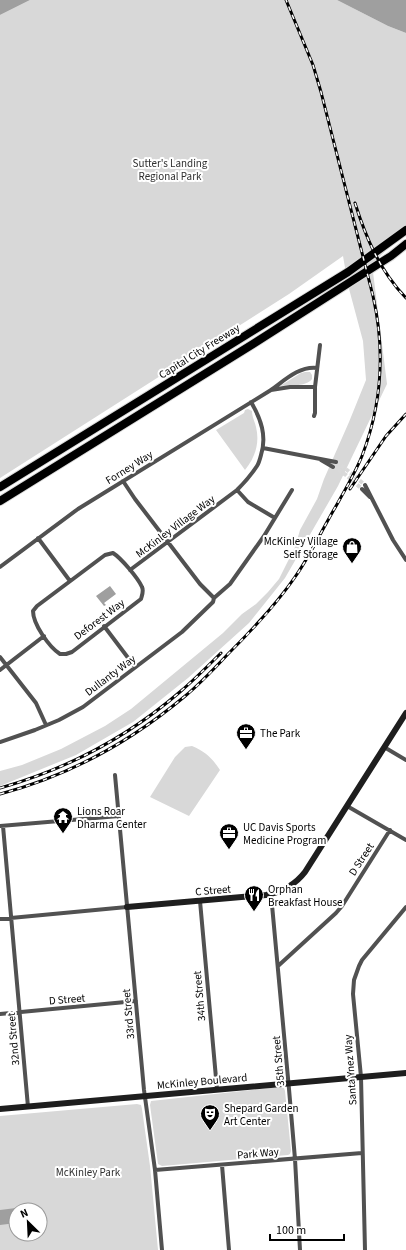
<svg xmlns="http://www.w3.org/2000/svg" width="406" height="1250" viewBox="0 0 406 1250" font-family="'Source Sans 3',sans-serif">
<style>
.green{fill:#d8d8d8;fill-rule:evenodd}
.water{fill:#9f9f9f}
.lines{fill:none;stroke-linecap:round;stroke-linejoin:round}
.street-tunnel{stroke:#d9d9d9;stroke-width:4;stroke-dasharray:4 2;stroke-linecap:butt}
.highway-casing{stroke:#dbdbdb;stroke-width:10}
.street{stroke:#515151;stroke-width:4}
.secondary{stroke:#1e1e1e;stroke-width:6}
.highway{stroke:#000;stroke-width:8}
.rail-casing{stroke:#000;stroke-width:3}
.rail{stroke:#fff;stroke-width:1.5;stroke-dasharray:4.5;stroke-linecap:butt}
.labels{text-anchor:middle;stroke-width:4;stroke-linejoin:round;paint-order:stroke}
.park-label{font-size:11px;fill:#2f2f2f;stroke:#fff}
.street-label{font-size:11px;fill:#000;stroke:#fff}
.poi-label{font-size:11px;fill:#000;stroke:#fff;text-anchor:start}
</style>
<rect width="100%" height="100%" fill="#fff"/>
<path class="green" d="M30,0H337L388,26L406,33V231L372,264L387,384L338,486L285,578L249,623L188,678L133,722L76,755L0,786V771L22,765L61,749L105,726L131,709L223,633L242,614L256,604L268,592L279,579L295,547L300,530L317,499L324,479L349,422L366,380L363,341L348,285L343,256L289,294L0,478V15Z
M305,372H310L312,375V379C306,387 290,385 280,386L301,373Z
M248,409L252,411C252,417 255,422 256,427C260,443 255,458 245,470L216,430L244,413L245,410Z
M192,746C206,752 212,758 220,770L189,816L150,797L175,757L185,747Z
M280,1087L284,1088L285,1091L291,1151L290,1154L288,1155L162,1166L158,1164L150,1105L151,1101Z
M137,1104L141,1105L142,1109L150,1166L158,1250H0V1116ZM16,1210H40V1234H16Z"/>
<path class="water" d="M0,0H30L0,15Z
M337,0H406V33L388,26Z
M110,586L116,594L104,603L106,605L104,606L96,596Z
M16,1208V1223L0,1225V1210Z"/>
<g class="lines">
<path class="street-tunnel" d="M336,462L347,470L365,485
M333,467L346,475L362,489"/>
<g class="highway-casing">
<path id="highway" d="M0,487L348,272L406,230
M0,501L253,344L391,256L406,244"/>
</g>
<path class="street" d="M315,387H290L271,390C285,380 299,366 317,368
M314,416L315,413V387L320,345
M263,448L336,462
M321,460L333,467
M365,485L393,540L406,560
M362,489L370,497
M237,490L248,502L275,518
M38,538L70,581
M113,553C121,558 138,578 142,587C144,591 142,595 141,599L72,652L66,654H60C49,647 33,624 33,611L37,606L105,555Z
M0,567L78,509L271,390
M130,570L237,490C244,483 251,475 257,466C259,463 260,459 261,455C267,436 261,419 251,402
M214,598L230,584L264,536L292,490
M104,626L135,667
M0,657L36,703L46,725
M0,670L44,636
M0,742L35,730L59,720L83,707L182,632L213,602L214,598L200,584L135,499L123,481
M384,747L406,760
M115,775L144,1090L155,1170L162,1250
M347,806L406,840
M0,826L119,816
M3,826L28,1107
M271,894L289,1089L295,1159L300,1250
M200,901L217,1089
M0,919L127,907
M278,966L336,913L342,906L390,830
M0,1014L136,1001
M222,1165L229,1250
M155,1170L362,1153
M365,1250L361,1077L353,994L354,980L359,966L362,960L406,907"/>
<path class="secondary" d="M127,907L266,895C282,892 295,885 305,872L406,713
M0,1109L406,1073"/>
<use href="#highway" class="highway"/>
<g class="rail-casing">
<path id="rail" d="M355,203C366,238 380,271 406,298
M350,489L386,436L406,414
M0,788C67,769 128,737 181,691C195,679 208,666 221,653
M0,794C68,776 130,742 184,697C200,684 214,669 228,654C252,630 276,605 295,577C307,560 317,540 327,522C339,500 353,478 362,456C382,404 385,349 373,296L321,92L313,65L286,0"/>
</g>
<use href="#rail" class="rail"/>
</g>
<defs>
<g id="shop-pin" transform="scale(1)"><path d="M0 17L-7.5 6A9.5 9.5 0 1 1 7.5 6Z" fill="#000" stroke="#fff"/><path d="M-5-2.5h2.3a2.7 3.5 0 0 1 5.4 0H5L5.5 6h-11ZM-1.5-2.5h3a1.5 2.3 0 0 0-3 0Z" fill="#fff"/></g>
<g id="office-pin" transform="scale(1)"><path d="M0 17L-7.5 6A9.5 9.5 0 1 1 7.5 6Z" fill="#000" stroke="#fff"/><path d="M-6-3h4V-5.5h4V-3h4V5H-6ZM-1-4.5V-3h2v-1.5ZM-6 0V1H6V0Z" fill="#fff"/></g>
<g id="temple-pin" transform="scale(1)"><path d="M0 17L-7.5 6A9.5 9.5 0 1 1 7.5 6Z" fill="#000" stroke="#fff"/><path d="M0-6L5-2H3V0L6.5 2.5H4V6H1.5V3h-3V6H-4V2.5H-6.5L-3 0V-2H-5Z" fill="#fff"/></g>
<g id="restaurant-pin" transform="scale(1)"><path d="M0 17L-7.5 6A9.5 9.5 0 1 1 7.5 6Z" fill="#000" stroke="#fff"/><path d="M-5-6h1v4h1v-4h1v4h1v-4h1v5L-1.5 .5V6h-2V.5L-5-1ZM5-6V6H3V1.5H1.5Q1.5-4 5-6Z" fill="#fff"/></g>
<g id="theatre-pin" transform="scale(1)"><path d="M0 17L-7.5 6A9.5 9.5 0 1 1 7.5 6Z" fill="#000" stroke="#fff"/><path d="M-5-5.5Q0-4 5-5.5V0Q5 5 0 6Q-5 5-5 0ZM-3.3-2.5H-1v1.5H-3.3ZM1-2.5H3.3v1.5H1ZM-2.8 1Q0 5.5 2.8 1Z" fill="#fff"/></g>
</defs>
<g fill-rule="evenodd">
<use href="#shop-pin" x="352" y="547"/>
<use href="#office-pin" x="246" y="733"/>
<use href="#temple-pin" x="63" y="817"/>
<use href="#office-pin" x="229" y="833"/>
<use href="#restaurant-pin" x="254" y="895"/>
<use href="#theatre-pin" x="210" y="1114"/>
</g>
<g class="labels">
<g class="park-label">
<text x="170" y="167">Sutter's Landing<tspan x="170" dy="13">Regional Park</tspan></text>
<text x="88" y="1176">McKinley Park</text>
</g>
<g class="street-label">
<text transform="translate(199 351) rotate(-32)" y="4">Capital City Freeway</text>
<text transform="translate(129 467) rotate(-32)" y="4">Forney Way</text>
<text transform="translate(175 526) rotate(-37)" y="4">McKinley Village Way</text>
<text transform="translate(99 619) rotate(-37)" y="4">Deforest Way</text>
<text transform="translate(110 675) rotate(-37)" y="4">Dullanty Way</text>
<text transform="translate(361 859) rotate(-57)" y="4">D Street</text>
<text transform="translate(213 890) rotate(-5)" y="4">C Street</text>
<text transform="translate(199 996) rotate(-95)" y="4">34th Street</text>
<text transform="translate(67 999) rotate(-5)" y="4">D Street</text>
<text transform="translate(128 1014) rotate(-95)" y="4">33rd Street</text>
<text transform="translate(13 1039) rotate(-95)" y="4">32nd Street</text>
<text transform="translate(278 1061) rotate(-95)" y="4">35th Street</text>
<text transform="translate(350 1070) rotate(-94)" y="4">Santa Ynez Way</text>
<text transform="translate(202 1081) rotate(-5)" y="4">McKinley Boulevard</text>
<text transform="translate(258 1153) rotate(-5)" y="4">Park Way</text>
</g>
<g class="poi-label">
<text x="338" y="545" text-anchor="end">McKinley Village<tspan x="338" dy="13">Self Storage</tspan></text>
<text x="260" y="737">The Park</text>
<text x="77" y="815">Lions Roar<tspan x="77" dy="13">Dharma Center</tspan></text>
<text x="243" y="831">UC Davis Sports<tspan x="243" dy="13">Medicine Program</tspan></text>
<text x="268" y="893">Orphan<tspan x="268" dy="13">Breakfast House</tspan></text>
<text x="224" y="1112">Shepard Garden<tspan x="224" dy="13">Art Center</tspan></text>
</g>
</g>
<g transform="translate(28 1222) rotate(336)"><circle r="19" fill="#ffffff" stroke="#999999"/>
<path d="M0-3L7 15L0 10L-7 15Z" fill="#000000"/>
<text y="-6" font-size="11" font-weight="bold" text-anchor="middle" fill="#000000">N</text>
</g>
<path d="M270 1234v6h74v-6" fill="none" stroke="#000000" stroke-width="2"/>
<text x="276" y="1234" font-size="12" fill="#000000" stroke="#ffffff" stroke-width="3" paint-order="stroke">100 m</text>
</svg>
